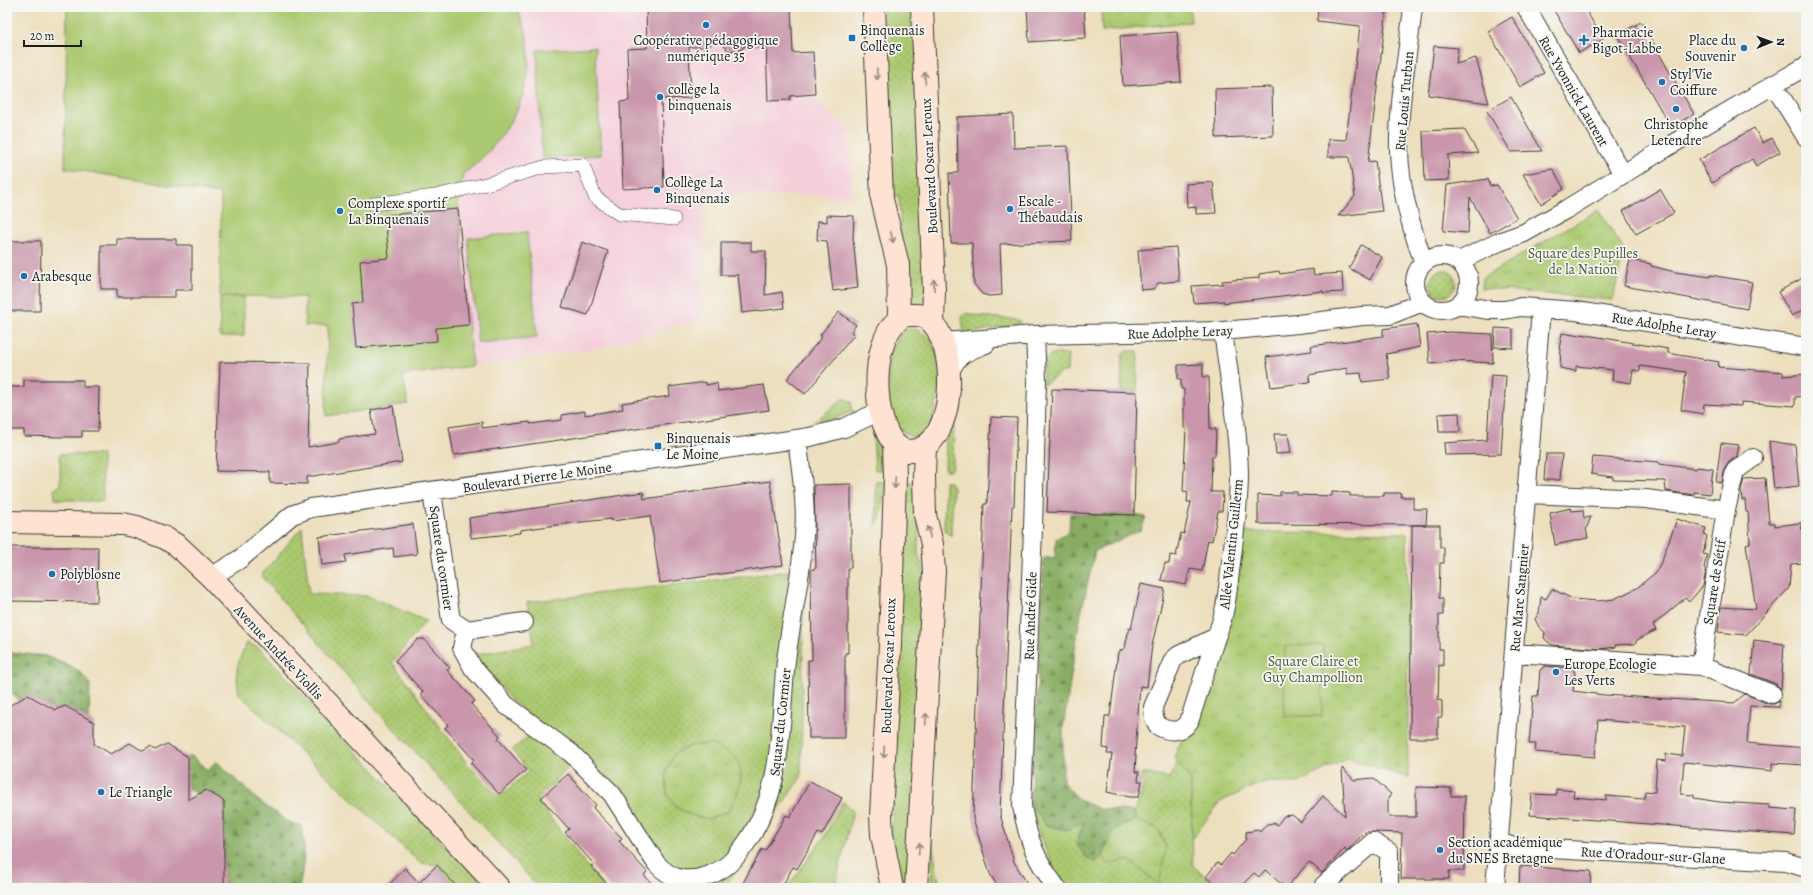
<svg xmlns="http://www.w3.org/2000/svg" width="1813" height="895" viewBox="0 0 1813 895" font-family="Alegreya,serif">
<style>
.built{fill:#f5cfda}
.grass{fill:url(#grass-dots);stroke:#647246}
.forest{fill:url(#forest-firs);stroke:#52643f}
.park{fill:url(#park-tufts);stroke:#647246}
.garden{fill:#abc970;stroke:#647246}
.building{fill:#c996ab}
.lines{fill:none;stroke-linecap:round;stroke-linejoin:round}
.pedestrian-casing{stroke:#3b3934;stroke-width:14}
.minor-casing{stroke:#3b3934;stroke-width:20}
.secondary-casing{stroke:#3b3934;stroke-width:24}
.pedestrian{stroke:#fff;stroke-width:13}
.minor{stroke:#fff;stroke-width:18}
.secondary{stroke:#fee3d2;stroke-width:22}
.oneway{stroke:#988980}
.poi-dot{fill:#1f6fb2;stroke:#f6f6f2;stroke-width:1.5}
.labels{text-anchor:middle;stroke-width:3.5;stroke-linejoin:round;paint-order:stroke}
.poi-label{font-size:14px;fill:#1c1c1c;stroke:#f6f6f2;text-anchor:start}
.street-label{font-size:14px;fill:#1c1c1c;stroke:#f6f6f2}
.park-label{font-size:14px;fill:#4e5939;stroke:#f6f6f2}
</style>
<defs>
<pattern id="grass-dots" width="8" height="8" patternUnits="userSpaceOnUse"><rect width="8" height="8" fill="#abc970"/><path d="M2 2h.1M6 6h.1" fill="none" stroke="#93ac60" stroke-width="1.8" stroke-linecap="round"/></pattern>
<pattern id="forest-firs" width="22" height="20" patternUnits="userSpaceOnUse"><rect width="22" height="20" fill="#88ad62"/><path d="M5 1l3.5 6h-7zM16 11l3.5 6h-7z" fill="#6e8c50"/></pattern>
<pattern id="park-tufts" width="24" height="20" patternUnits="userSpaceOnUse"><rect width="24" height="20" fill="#abc970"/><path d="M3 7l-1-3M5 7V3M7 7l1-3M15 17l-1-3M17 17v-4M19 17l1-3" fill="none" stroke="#93ac60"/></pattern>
</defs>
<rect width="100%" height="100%" fill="#f6f6f2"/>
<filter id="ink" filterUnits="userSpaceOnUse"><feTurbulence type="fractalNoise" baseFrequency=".025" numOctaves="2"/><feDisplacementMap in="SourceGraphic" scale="8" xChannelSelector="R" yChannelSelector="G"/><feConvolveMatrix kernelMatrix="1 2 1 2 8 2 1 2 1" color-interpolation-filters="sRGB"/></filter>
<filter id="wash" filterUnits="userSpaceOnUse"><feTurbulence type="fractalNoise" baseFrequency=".012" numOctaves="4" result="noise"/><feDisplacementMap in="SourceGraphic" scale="16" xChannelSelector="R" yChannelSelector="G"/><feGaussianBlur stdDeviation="0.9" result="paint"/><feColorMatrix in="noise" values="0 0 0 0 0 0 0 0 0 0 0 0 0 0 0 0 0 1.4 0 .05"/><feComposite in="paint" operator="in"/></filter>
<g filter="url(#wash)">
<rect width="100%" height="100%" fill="#eddfbe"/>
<path class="built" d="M516,7H791L793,52H813L815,100L850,131L852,196L704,195L702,320L675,326L600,348L472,366L458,200L464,198L461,186L463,174L483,159L502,137L511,121L522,95L528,61L526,34Z"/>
<path class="grass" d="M883,7H917L930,283L922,306L905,305L899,196L888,197L886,176L895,175L888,133Z
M1430 283a13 13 0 1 1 26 0a13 13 0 1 1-26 0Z
M966,313L978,316L1020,320L1022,322L1020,324L964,334L962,317Z
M909,329L919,330L932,340L942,373L933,421L922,435L917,437H911L900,430L894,422L885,392L890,353L901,333Z
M1126,351H1138L1137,392H1121L1122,355Z
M1051,354H1068L1067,372H1062L1043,385V362Z
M844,398L851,402L853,411L834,419L813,423Z
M954,419L953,462L952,468L950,470H945L946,438Z
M873,436C888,440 887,457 888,470H875Z
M60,454L102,455L103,501H83L55,499L54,489L60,486Z
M876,482H888C888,489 885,494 883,500C881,509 883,517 876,525Z
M900,482H920L918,554L924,571L928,602H920L922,642L911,888H899L891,844Z
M945,482H950L953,488L951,536L944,529Z
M302,527L309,594L368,596L426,621L392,662L469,766L499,797L529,771L512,750L531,734L570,766L537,800L604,888H539L375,708L261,576Z
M790,571L804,583L801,777L724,888H675L619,793L510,699L473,655L534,644L527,602Z
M247,643L259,648L442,843L490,888H458L437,865L420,863L239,694C235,670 236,665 247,643Z
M1178,762L1191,780L1193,866L1219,888H1070L1054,870L1043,844L1030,803L1085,821L1103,856L1114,830L1136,819L1134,811L1140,800L1144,782L1140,780L1142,773L1169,778Z
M843,801L853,811L835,886L833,888H787L824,837Z
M932,841L937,872L941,888H931Z"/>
<path class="forest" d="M1070,514L1134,515L1146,517L1141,530L1095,551L1080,618L1063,728V782L1079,800L1100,809L1134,811L1136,820L1114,830L1103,856L1095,862L1086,857L1076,844L1084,822L1066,830L1046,825L1030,803L1035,734L1044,558H1055L1056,539L1069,531Z
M7,652L46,656L78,670L90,684L89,719L65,706L55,710L28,695L19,700L7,689Z
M192,756L208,771L216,761L259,801L288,822L301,825C307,846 303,867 299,888H224V801L206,790L198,794L188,789V757Z"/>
<path class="park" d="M1101,7H1190L1191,22L1102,31Z
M1598,210L1624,249L1613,300L1482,288V278Z
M220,297H244V336L220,337Z
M1242,532L1407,533L1408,778L1348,758L1297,783L1263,782L1220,802L1192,839L1191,780L1174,758L1222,640Z
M710,744L727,752L739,761L741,778L737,795L728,811L709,819L694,816L676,808L667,794L666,773L674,754L690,746Z
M1136,820L1158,829L1166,847L1159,884L1129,860L1108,864L1103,856L1114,830Z"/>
<path class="garden" d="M67,7H516C520,16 524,24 526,33C539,88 506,143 463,174L461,186L464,198L458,200L472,366L403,375L408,404L326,416L328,326H305V297L220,296L221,194L65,168Z
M595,47L601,155L542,158L537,50Z
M527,232L537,337L478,343L468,238Z
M1323,645L1322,716H1284L1285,646Z"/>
<g id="blocks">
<path class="building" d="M646,7H791L793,53L813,52L815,94L790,96V100L768,101L766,45L745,46L740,50L729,51L715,38L709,47H689L691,98L661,99L664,187L623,189L620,102L629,101L627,49L647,48Z
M1027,7H1084L1086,38L1029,42Z
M1318,7H1387L1368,162L1375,161L1382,211L1338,216L1355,196L1349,157H1328V139L1346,140L1360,26L1317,21Z
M1552,7H1584L1603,39L1579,53Z
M1512,17L1544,73L1520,87L1488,31Z
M1641,22L1694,114L1671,127L1617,35Z
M1177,32L1181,82L1123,86L1120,36Z
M1434,46L1458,48L1456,64L1476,58L1489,103L1428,95Z
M1272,87L1273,136L1216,138L1215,89Z
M1511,97L1542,151L1511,152L1487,111Z
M1013,114L1014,148L1068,146L1072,241L1000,244L1002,295L989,296L982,294L974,284L972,243H951L949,173H958L957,117Z
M1754,128L1763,143L1772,138L1780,152L1756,166L1752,159L1712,183L1699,160Z
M1464,129L1478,153L1448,155L1449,180L1425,181L1423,131Z
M1553,169L1564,189L1541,204L1523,174Z
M1488,179L1490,186L1497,185L1517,218L1490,233L1470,197L1468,233L1443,231L1447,185Z
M1213,182L1216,213L1196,214V207L1187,208L1186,184Z
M1660,189L1674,213L1636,234L1623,211Z
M458,209L469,325L436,328L437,341L356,348L352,304L363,303L360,261L389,258L385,215Z
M827,215L854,216L853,237L858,288L833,291L827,241L817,240L818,221L827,222Z
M117,239H176V245H192V290H175V297H117V289H101V245H117Z
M7,241H41L40,311H7Z
M582,242L608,251L588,315L562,307Z
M721,242H751V251H766L765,295L782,292L784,308L742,313L738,275H721Z
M1361,245L1382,257L1370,280L1349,268Z
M1176,247L1179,281L1158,283L1153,289L1141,290L1138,250Z
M1630,260L1651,264V266L1675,272L1710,277V275L1752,282L1747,309L1624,286Z
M1313,269L1314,275L1342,273L1343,292L1323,293V291L1224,303V301L1194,303L1192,286L1223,284L1222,281L1259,278V274L1279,271L1280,274Z
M1806,276V308L1792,316L1778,292Z
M839,312L856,325L851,332L854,335L805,394L787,379L822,337L820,335Z
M1417,324L1420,347L1386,354L1390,379L1362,382L1361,373L1347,374V368L1309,375L1310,382L1271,387L1266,357L1312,351L1311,346L1383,336V329Z
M1495,328L1513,329V348L1494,347Z
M1450,332L1492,334L1493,363L1454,361L1430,364L1427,334Z
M1562,333L1580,336L1581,334L1668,349V353L1719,362L1718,367L1783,372V376L1806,374V396L1795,397V406L1741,402V406L1704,404L1703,414L1681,410L1686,372L1640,366V371L1633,370L1631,383L1612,380L1613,370L1576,366V371L1560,368L1561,349H1559Z
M220,362L310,363L308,447L339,442V439L375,434L371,410L393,406L402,462L307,477V484L270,483V472L216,471Z
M1203,364V377H1209L1210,429H1216L1215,456H1212L1211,492H1223L1222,511H1218L1212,541L1208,540L1202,571L1190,569L1186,585L1161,580L1165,563L1169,564L1170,555L1176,556L1181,533L1184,534L1191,502H1187L1188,492L1183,491L1186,428H1184V389H1181V379H1178V365Z
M1491,375L1506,376L1501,454L1445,455L1444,443L1487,440Z
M24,380H83V387H99L98,431H82V437H61L24,436V430H8L9,387H24Z
M706,382V385L717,383L718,391L764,385L769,410L454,455L449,427L482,422V428L530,422V424L562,420V415L585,411V415L623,409L622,403L670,396L669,387Z
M1052,389L1137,392L1134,515L1047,512Z
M1459,413L1460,432H1439L1438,414Z
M991,417L1017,418L1014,506H1012L1000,814L1014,862L1030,888H999L990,874L973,818L984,504H987Z
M1274,434H1288L1291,453L1276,454Z
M1769,441L1795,445L1799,486L1774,489Z
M1721,443L1739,445L1737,456L1729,462L1725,468L1722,483L1716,482Z
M1546,454H1562L1560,480H1544Z
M1593,457L1659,462V464L1696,469L1697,467L1713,469L1710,494L1694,492V495L1666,491L1665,481L1613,480V477L1591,474Z
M1765,478L1769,523H1775V526L1801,523L1805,563L1791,564L1789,588L1746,635L1718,632L1721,607L1756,609L1746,544L1750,543L1748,512H1746L1745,500H1742L1741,490L1744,479Z
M770,481L783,565L660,583L650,516L612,521V519L572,523L520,530V533L471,538L469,518L643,492L644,499Z
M851,484V568H848V653H845V738H809L808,660H812L811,570L816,568L814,485Z
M1280,492H1297V495L1332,496V492L1350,493V496H1384V493H1401V497H1413V509H1427L1426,525L1258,524V495L1280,496Z
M1571,508L1572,511L1583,510L1584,518L1591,517L1586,529L1588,538L1555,545L1550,513Z
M1677,519L1706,528L1704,534L1707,536L1703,554L1707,555L1704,568L1706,570L1703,586L1689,602L1685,598L1653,625L1656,630L1637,640L1635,644L1615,645L1616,647L1601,649L1552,645L1547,641L1544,638L1545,632L1539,627L1535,619L1539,613L1541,597L1546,599L1552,589L1573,599L1598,601L1614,599L1637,588L1656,572L1662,560Z
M413,524L417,554L394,557L393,548L345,555L346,562L322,565L319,537Z
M1412,525H1440V547H1444V563H1440L1439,598H1443V615H1439V649H1443V666L1439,665L1438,700L1442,701V717H1438V738H1410Z
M7,547H98L97,602L7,601Z
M1141,584L1165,589L1152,645L1147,687L1140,686L1135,755H1136L1135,772H1139L1138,781H1142L1139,797H1130L1107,792L1112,754H1107L1108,749L1103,748L1105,716H1110L1118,652L1125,648L1129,628L1131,629Z
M418,639H424L450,668L447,670L475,701L471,704L500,736L498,739L526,770L499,794L471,763L474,760L445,728L448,725L420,694L423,692L395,661Z
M1754,640L1784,644L1781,689L1776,684L1751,674Z
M1545,666L1573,668L1575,674L1573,691L1604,695L1734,703L1745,694L1769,704H1774L1780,701L1779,707L1750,706L1747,743L1806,748V765L1772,763V771L1684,762L1681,794L1694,795V798L1719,802L1769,805V808L1796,810L1794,835L1530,815L1532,794L1556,795V789L1574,791L1573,797L1606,800V796L1644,799L1645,791L1655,792L1657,760L1666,761V754L1682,756L1685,727L1598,720L1595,757L1535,752L1536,744H1529L1533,696H1538L1540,670Z
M28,695L55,710L65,706L94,722V744L111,754L130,743L143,751L150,747L155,750L167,744L188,757V800L206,790L224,801V888H7V707Z
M1342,768L1354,780L1373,778L1391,794L1388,798V817H1416V787L1451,788V796H1465L1464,871H1449V879H1401L1402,833L1373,832H1365L1347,851L1345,848L1322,873L1309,862L1286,888L1265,870L1259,877L1254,873L1239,888H1219L1206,877L1217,863L1221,865L1231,853L1233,855L1246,839V832L1258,830L1260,832L1267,824L1275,823L1277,825L1284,816L1292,815L1301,822L1323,796L1345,816Z
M568,774L596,805L593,808L622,838L619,841L647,872L644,875L656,888H611L591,866L594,864L565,832L569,829L541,798Z
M810,781L842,798L822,835L818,833L797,869L793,867L781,888H740L762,849L765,851L786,815L790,817Z
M437,865L458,888H386L405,868L419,883Z
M1520,866L1591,871L1590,888H1519Z"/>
</g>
</g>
<g filter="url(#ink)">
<use href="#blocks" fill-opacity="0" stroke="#3b3934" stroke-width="1"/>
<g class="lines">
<g class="pedestrian-casing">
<path id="pedestrian" d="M374,204L435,196L486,184L544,167L583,165L595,197L619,214L674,219"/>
</g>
<g class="minor-casing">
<path id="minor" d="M1413,7C1408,54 1398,103 1399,150C1400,188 1411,228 1424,263
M1526,7L1623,174
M1773,84L1806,137
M1415 283a27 27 0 1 1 54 0a27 27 0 1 1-54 0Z
M1459,261L1499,242L1524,233L1565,210L1669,146L1806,66
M1458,305L1490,310H1504L1521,307L1576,311L1806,347
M1035,335L1037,381L1033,529L1022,806C1028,840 1036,861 1057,888
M943,342L1035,335L1223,331L1298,324L1362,316L1390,315L1423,302
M949,374C958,352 966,352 986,344
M432,492L451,620L466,630L524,622
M1726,510L1735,471L1753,458
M211,577L240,559L292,515L311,508L810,437L844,428L880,411
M466,630L462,648L473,668L506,705L571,753L612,794L656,863C670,879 686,883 707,876C727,869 735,859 747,842C785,787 779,724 786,661C791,619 801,578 804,536C807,505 801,470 797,439
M1216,637L1189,722C1182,733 1169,732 1158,726L1154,718L1153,707L1173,660L1179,655L1216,637C1226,613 1228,589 1231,563C1235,533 1239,503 1239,473C1238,426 1229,378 1223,331
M1514,653L1701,666L1726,510L1646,499L1527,494
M1701,666L1772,694
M1499,842L1514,847L1786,862L1806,868
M1323,888L1324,885L1373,842L1389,852V888
M1495,888L1541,309"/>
</g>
<g class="secondary-casing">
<path id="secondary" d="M874,7L882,199L898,265L899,318
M922,7L934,290L933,324
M907,315C914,315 921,314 927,318C959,340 958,446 912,451C871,455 863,330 907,315Z
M7,522L123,524L137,527L165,538L178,546L211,577L499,888
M892,888L882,835L881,816L890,644L895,477L894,444
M916,888L934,571L932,544L925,515L924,477L925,446"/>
</g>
<use href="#pedestrian" class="pedestrian"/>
<use href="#minor" class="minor"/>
<use href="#secondary" class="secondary"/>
</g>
<defs><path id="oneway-shaft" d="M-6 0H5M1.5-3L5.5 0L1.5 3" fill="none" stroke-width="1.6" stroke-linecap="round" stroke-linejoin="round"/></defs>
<g class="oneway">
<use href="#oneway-shaft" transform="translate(877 74) rotate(87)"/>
<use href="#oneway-shaft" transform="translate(925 78) rotate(-93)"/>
<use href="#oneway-shaft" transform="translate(892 237) rotate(75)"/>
<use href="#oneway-shaft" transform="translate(934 285) rotate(-92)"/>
<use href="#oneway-shaft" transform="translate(895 483) rotate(92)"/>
<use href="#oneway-shaft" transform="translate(929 532) rotate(-103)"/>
<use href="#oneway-shaft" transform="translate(926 719) rotate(-87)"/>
<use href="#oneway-shaft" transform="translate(884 752) rotate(93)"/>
<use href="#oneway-shaft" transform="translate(919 849) rotate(-86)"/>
</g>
</g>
<g class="poi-dot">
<circle cx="706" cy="25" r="4"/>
<rect x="848" y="34" width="8" height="8" rx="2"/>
<path d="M1582 34h4v4h4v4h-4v4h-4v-4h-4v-4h4z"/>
<circle cx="1744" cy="48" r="4"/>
<circle cx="1662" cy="82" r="4"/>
<circle cx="660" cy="97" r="4"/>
<circle cx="1676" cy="109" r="4"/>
<circle cx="657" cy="190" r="4"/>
<circle cx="1010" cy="209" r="4"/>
<circle cx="340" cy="211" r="4"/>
<circle cx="24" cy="276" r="4"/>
<rect x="654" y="442" width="8" height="8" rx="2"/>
<circle cx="52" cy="574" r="4"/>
<circle cx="1556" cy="672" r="4"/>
<circle cx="101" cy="792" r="4"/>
<circle cx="1440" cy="850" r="4"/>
</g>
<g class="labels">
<g class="poi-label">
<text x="860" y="35">Binquenais<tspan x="860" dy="16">Collège</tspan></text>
<text x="1592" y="37">Pharmacie<tspan x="1592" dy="16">Bigot-Labbe</tspan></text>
<text x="706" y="45" text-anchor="middle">Coopérative pédagogique<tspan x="706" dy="16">numérique 35</tspan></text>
<text x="1736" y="45" text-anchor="end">Place du<tspan x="1736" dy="16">Souvenir</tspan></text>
<text x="1670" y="79">Styl'Vie<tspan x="1670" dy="16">Coiffure</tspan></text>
<text x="668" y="94">collège la<tspan x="668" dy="16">binquenais</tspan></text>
<text x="1676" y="129" text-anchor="middle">Christophe<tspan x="1676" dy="16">Letendre</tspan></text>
<text x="665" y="187">Collège La<tspan x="665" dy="16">Binquenais</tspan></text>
<text x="1018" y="206">Escale -<tspan x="1018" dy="16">Thébaudais</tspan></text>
<text x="348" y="208">Complexe sportif<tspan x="348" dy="16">La Binquenais</tspan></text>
<text x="32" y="281">Arabesque</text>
<text x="666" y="443">Binquenais<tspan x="666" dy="16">Le Moine</tspan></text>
<text x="60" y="579">Polyblosne</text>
<text x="1564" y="669">Europe Ecologie<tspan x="1564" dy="16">Les Verts</tspan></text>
<text x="109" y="797">Le Triangle</text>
<text x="1448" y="847">Section académique<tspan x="1448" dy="16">du SNES Bretagne</tspan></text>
</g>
<g class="street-label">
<text transform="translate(1574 91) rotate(60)" y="5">Rue Yvonnick Laurent</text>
<text transform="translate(1404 101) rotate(-85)" y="5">Rue Louis Turban</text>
<text transform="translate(929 166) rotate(-93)" y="5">Boulevard Oscar Leroux</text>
<text transform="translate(1664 325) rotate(9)" y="5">Rue Adolphe Leray</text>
<text transform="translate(1180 332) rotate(-2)" y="5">Rue Adolphe Leray</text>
<text transform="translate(537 477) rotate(-8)" y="5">Boulevard Pierre Le Moine</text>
<text transform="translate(1231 544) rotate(-84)" y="5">Allée Valentin Guillerm</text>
<text transform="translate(442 558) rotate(82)" y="5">Square du cormier</text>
<text transform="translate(1714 582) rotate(-81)" y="5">Square de Sétif</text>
<text transform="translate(1519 598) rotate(-85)" y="5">Rue Marc Sangnier</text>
<text transform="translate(1030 616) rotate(-88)" y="5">Rue André Gide</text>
<text transform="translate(279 652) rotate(47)" y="5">Avenue Andrée Viollis</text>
<text transform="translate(888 666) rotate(-88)" y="5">Boulevard Oscar Leroux</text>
<text transform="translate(780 722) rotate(-84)" y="5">Square du Cormier</text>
<text transform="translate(1653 855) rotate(3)" y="5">Rue d'Oradour-sur-Glane</text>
</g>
<g class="park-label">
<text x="1583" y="258">Square des Pupilles<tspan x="1583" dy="16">de la Nation</tspan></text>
<text x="1313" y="666">Square Claire et<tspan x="1313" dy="16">Guy Champollion</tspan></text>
</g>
</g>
<rect width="1813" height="895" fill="none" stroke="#f6f6f2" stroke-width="24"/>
<g transform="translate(1771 42) rotate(89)" stroke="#f6f6f2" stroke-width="3" paint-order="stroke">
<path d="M0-3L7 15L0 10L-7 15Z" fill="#1c1c1c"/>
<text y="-6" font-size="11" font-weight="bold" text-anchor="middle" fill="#1c1c1c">N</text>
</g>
<path d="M24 40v6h57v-6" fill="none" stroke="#1c1c1c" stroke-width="2"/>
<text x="30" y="40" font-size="12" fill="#1c1c1c" stroke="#f6f6f2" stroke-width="3" paint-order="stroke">20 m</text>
</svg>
